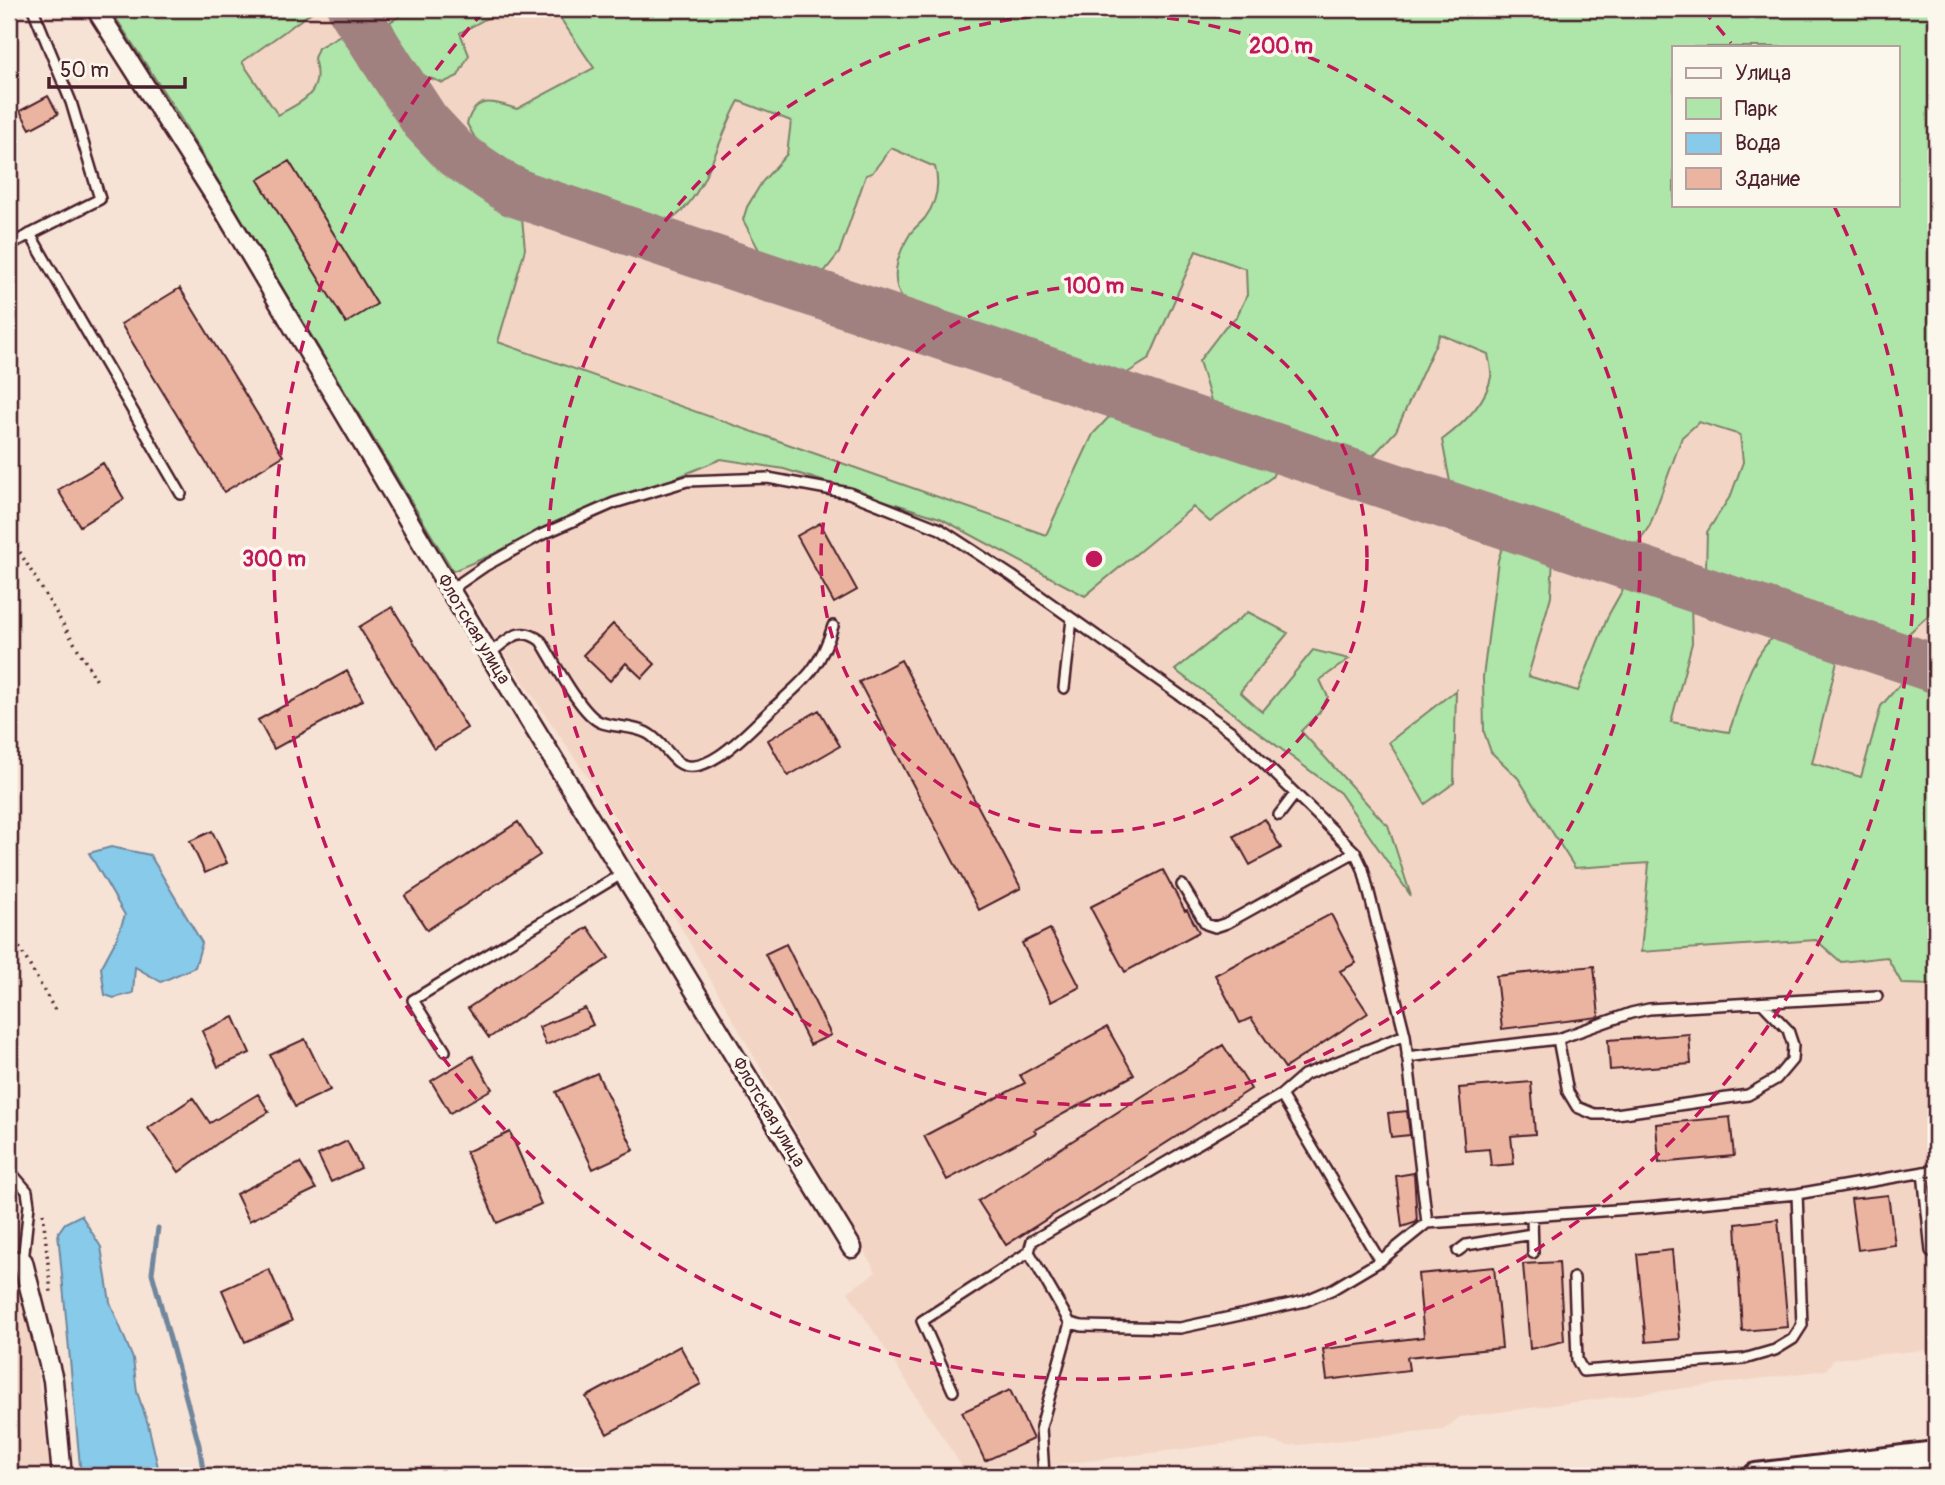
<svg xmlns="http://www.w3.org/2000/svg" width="1945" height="1485" viewBox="0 0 1945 1485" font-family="Pangolin,sans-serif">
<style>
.built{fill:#f3d5c5;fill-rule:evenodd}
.green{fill:#aee5a8;stroke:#7c826a;stroke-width:2;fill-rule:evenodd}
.water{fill:#88cae9;stroke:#6f869d;stroke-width:2}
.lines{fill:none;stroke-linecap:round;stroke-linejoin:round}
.stream{stroke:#6f869d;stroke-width:5}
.taxiway{stroke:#a08180;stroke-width:49}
.building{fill:#ebb4a0;stroke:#4a1f2b;stroke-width:2}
.lane-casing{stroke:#4a1f2b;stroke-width:14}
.street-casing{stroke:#4a1f2b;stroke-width:23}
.secondary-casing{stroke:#4a1f2b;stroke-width:30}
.path{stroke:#4a1f2b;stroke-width:3.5;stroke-dasharray:2 5;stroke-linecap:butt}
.lane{stroke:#fbf7ec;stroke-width:9}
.street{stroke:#fbf7ec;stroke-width:18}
.secondary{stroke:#fbf7ec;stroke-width:24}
.ring{fill:none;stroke:#c2185b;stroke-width:3.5;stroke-dasharray:12 9}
.labels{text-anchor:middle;stroke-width:7;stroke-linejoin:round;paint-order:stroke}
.street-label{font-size:18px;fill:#4a1f2b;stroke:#fbf7ec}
.centre{fill:#c2185b;stroke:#fbf7ec;stroke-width:3.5}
.ring-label{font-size:21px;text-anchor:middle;font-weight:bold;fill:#c2185b;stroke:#fbf7ec;stroke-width:7;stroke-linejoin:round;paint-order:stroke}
</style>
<rect width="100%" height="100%" fill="#f6e3d5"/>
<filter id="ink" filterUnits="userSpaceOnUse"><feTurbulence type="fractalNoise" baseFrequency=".0143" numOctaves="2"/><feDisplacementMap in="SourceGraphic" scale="14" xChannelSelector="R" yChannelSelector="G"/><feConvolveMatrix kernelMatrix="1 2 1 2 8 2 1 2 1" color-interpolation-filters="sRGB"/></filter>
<g filter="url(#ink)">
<path class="built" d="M115,9H1936V1349L1834,1359L1826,1370L1460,1417L1443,1430L1288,1446L1262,1439L968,1476L848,1292L876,1272L640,855L499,646ZM1674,47H1898V205H1674Z
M9,1211L18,1222L51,1476H9Z"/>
<path class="green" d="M110,9H316L242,62L278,115C305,100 324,93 314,58L318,48L344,33L357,41C385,90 414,139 459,175C474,188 494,196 511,206V214L522,218L525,249L498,342L1046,535L1093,434L1108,418L1126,413L1272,462L1276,469L1272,477L1210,522L1193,507L1085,596L940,518L784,469L721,459L453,571L178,114Z
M412,9H503L460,33L469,55L458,76L443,83L416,73L390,22Z
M554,9H1936V601L1933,611L1906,636L1706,569L1707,532L1731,495L1743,462L1740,435L1699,422L1682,437L1650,525L1636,546L1450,482L1442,440C1462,425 1486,403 1491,377C1492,370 1489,361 1488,354L1440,334L1396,431L1373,456L1211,401L1199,361L1225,327L1237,316L1247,295L1246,269L1196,251L1149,359L1124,375L903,300C889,279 897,255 910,234C914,228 920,224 925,218C936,203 940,185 935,167L891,148L872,173L866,175L839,253L824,272L759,250L743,220L747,207L762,182L787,154L791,121L739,101C719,135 705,201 670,220L535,175L497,157L475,138L467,124C475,94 494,102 517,109L594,68ZM1898,47V205H1674V47Z
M1517,544L1553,557L1551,596L1528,676L1578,691L1609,614L1627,582L1691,601L1692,643L1671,722L1729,732C1742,696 1748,658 1778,632L1839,653L1812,763L1861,777L1881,706L1907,676L1936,686V985L1902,984L1887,957L1841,962L1816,940L1641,952L1649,863L1575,868L1518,778L1491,752L1484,732L1483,677L1498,560L1503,545Z
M1248,612L1288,633L1240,692L1262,712L1313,650L1349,659L1320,680L1328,697L1319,713L1301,731L1383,821L1388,825L1411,896L1340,793L1175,670Z
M1456,690L1454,783L1425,804L1389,742Z"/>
<path class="water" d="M111,847L150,855L202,943L195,967L161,982L135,967L133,993L114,998L105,995L101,968L116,940L125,915L89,853Z
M81,1215L101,1247L110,1302L133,1359L137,1392L148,1424L160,1476H81L58,1233L65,1223Z"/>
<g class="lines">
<path class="stream" d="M158,1228L152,1273L199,1445L204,1476"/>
<path class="taxiway" d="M352,9L425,121L456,154L513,192L1936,669"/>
</g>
<path class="building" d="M48,96L58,114L30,129L20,111Z
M289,161L377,304L346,323L258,180Z
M180,288L283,456L224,492L121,324Z
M103,463L124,499L80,526L58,490Z
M820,523L857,590L834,603L797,536Z
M392,607L467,728L434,749L359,627Z
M613,624L655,664L642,678L626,663L610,681L583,655Z
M901,660L1021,888L979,910L859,682Z
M347,671L363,700L274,749L258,720Z
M819,710L840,746L788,776L768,740Z
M1265,819L1281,848L1250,865L1234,836Z
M518,822L540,855L427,930L405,896Z
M212,831L227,863L205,873L190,841Z
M1163,870L1185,911L1187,910L1199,932L1125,972L1090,907Z
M1331,914L1356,963L1340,971L1368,1013L1285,1068L1251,1018L1240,1023L1215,975Z
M588,927L609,958L489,1038L468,1008Z
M1050,929L1080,987L1051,1002L1022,943Z
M786,944L831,1035L810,1045L765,954Z
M1594,966L1599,1017L1502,1029L1496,976Z
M585,1008L593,1025L546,1045L539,1027Z
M234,1017L250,1053L218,1067L202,1031Z
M1107,1027L1134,1075L1034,1130L1036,1133L947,1180L924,1136L1025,1083L1020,1075Z
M1689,1034L1691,1064L1610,1070L1608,1040Z
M305,1039L330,1090L295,1107L270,1055Z
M1223,1045L1251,1089L1006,1245L978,1201Z
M473,1056L492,1089L450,1113L431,1081Z
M597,1073L634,1150L593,1169L556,1092Z
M1531,1082L1535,1134L1511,1136L1514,1164L1491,1166L1489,1149L1465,1151L1459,1088Z
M258,1094L269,1112L222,1140L179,1172L148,1128L193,1098L210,1123Z
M1407,1111L1410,1135L1391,1137L1388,1113Z
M1730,1117L1734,1156L1659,1163L1656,1124Z
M510,1132L541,1204L497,1223L466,1152Z
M347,1141L361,1168L331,1182L318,1155Z
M300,1163L316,1189L249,1221L236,1194Z
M1414,1173L1417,1222L1402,1227L1396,1176Z
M1888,1195L1895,1245L1858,1250L1851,1199Z
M1778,1219L1788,1327L1742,1331L1736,1224Z
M1672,1250L1680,1339L1646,1342L1637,1254Z
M1559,1262L1564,1341L1530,1349L1523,1264Z
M1494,1267L1502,1348L1407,1357L1409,1370L1327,1380L1323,1349L1424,1337L1418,1274Z
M269,1269L292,1321L245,1342L222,1290Z
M680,1346L701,1384L607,1434L586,1397Z
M1010,1390L1033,1439L985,1461L962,1412Z"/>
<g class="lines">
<g class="lane-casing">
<path id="lane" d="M30,234L181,494
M9,245L100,199L71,102L33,9
M450,590L485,566L541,535L614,503L687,481L768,478L849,493L940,529L1012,576L1232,732L1355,852L1363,869L1405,1035L1427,1223
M489,654C508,640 519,624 541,641C553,660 581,714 600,722C615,728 632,725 647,733C659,739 667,753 678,762C705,782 752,727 771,710C803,681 820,670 833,626
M1064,688L1072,619
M1279,815L1295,794
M1182,885L1206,924L1215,927L1227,923L1355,852
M1405,1035L1304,1075L1281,1095L1032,1241L1029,1252L1070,1323L1082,1326L1180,1328L1305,1301L1333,1289L1380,1261L1427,1223L1645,1208L1797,1194L1936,1170
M1558,1039L1568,1092L1577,1107L1594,1114H1616L1748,1095L1776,1079L1792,1060L1793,1045L1788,1030L1762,1003
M445,1051L413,1000L623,873
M1407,1057L1558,1039L1631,1013L1649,1009L1877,996
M1281,1095L1380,1261
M9,1170L27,1191L29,1205L23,1262
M1923,1172L1931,1251
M1532,1216L1533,1253
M1458,1251L1466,1245L1532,1234
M1574,1278L1577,1360L1583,1371L1744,1359L1775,1350L1793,1339L1802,1325L1797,1194
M953,1391L922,1321L1029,1252
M1044,1476L1041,1427L1070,1323"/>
</g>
<g class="street-casing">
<path id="street" d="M96,9L225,212L450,590L852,1248
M9,1260L23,1262L53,1380L62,1476"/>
</g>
<g class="secondary-casing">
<path id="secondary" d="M1756,1476L1936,1454"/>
</g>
<path class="path" d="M9,534L97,681
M9,929L56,1012
M43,1213L51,1293"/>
<use href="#lane" class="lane"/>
<use href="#street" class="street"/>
<use href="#secondary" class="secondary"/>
</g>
</g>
<g class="ring">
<circle cx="1094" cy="559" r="273"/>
<circle cx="1094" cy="559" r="546"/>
<path d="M1703 10A820 820 0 0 1 1731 43M1834 206A820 820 0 1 1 485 10"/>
</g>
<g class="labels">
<g class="street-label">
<text transform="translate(474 629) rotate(59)" y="6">Флотская улица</text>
<text transform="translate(769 1112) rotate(59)" y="6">Флотская улица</text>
</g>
</g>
<circle cx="1094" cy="559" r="10" class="centre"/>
<g class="ring-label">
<text x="1281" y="53">200 m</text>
<text x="1094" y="293">100 m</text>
<text x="274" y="566">300 m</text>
</g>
<rect width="1945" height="1485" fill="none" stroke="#fbf7ec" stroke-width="35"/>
<rect x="18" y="18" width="1910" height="1450" fill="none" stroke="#4a1f2b" stroke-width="2.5" filter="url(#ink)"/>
<rect x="1672" y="46" width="228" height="161" fill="#fbf7ec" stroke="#b4a19f" stroke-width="2"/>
<rect x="1686" y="68" width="35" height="10" fill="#fbf7ec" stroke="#b4a19f" stroke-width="2"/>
<text x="1735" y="80" font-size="21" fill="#4a1f2b">Улица</text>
<rect x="1686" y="98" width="35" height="21" fill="#aee5a8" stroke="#b4a19f" stroke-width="2"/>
<text x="1735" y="116" font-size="21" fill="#4a1f2b">Парк</text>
<rect x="1686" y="133" width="35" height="21" fill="#88cae9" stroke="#b4a19f" stroke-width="2"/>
<text x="1735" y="150" font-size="21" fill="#4a1f2b">Вода</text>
<rect x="1686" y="168" width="35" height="21" fill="#ebb4a0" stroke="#b4a19f" stroke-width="2"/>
<text x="1735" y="186" font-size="21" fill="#4a1f2b">Здание</text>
<path d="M49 77v10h136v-10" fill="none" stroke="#4a1f2b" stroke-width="3.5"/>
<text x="60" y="77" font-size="21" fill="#4a1f2b" stroke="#fbf7ec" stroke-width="5" paint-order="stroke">50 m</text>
</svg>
